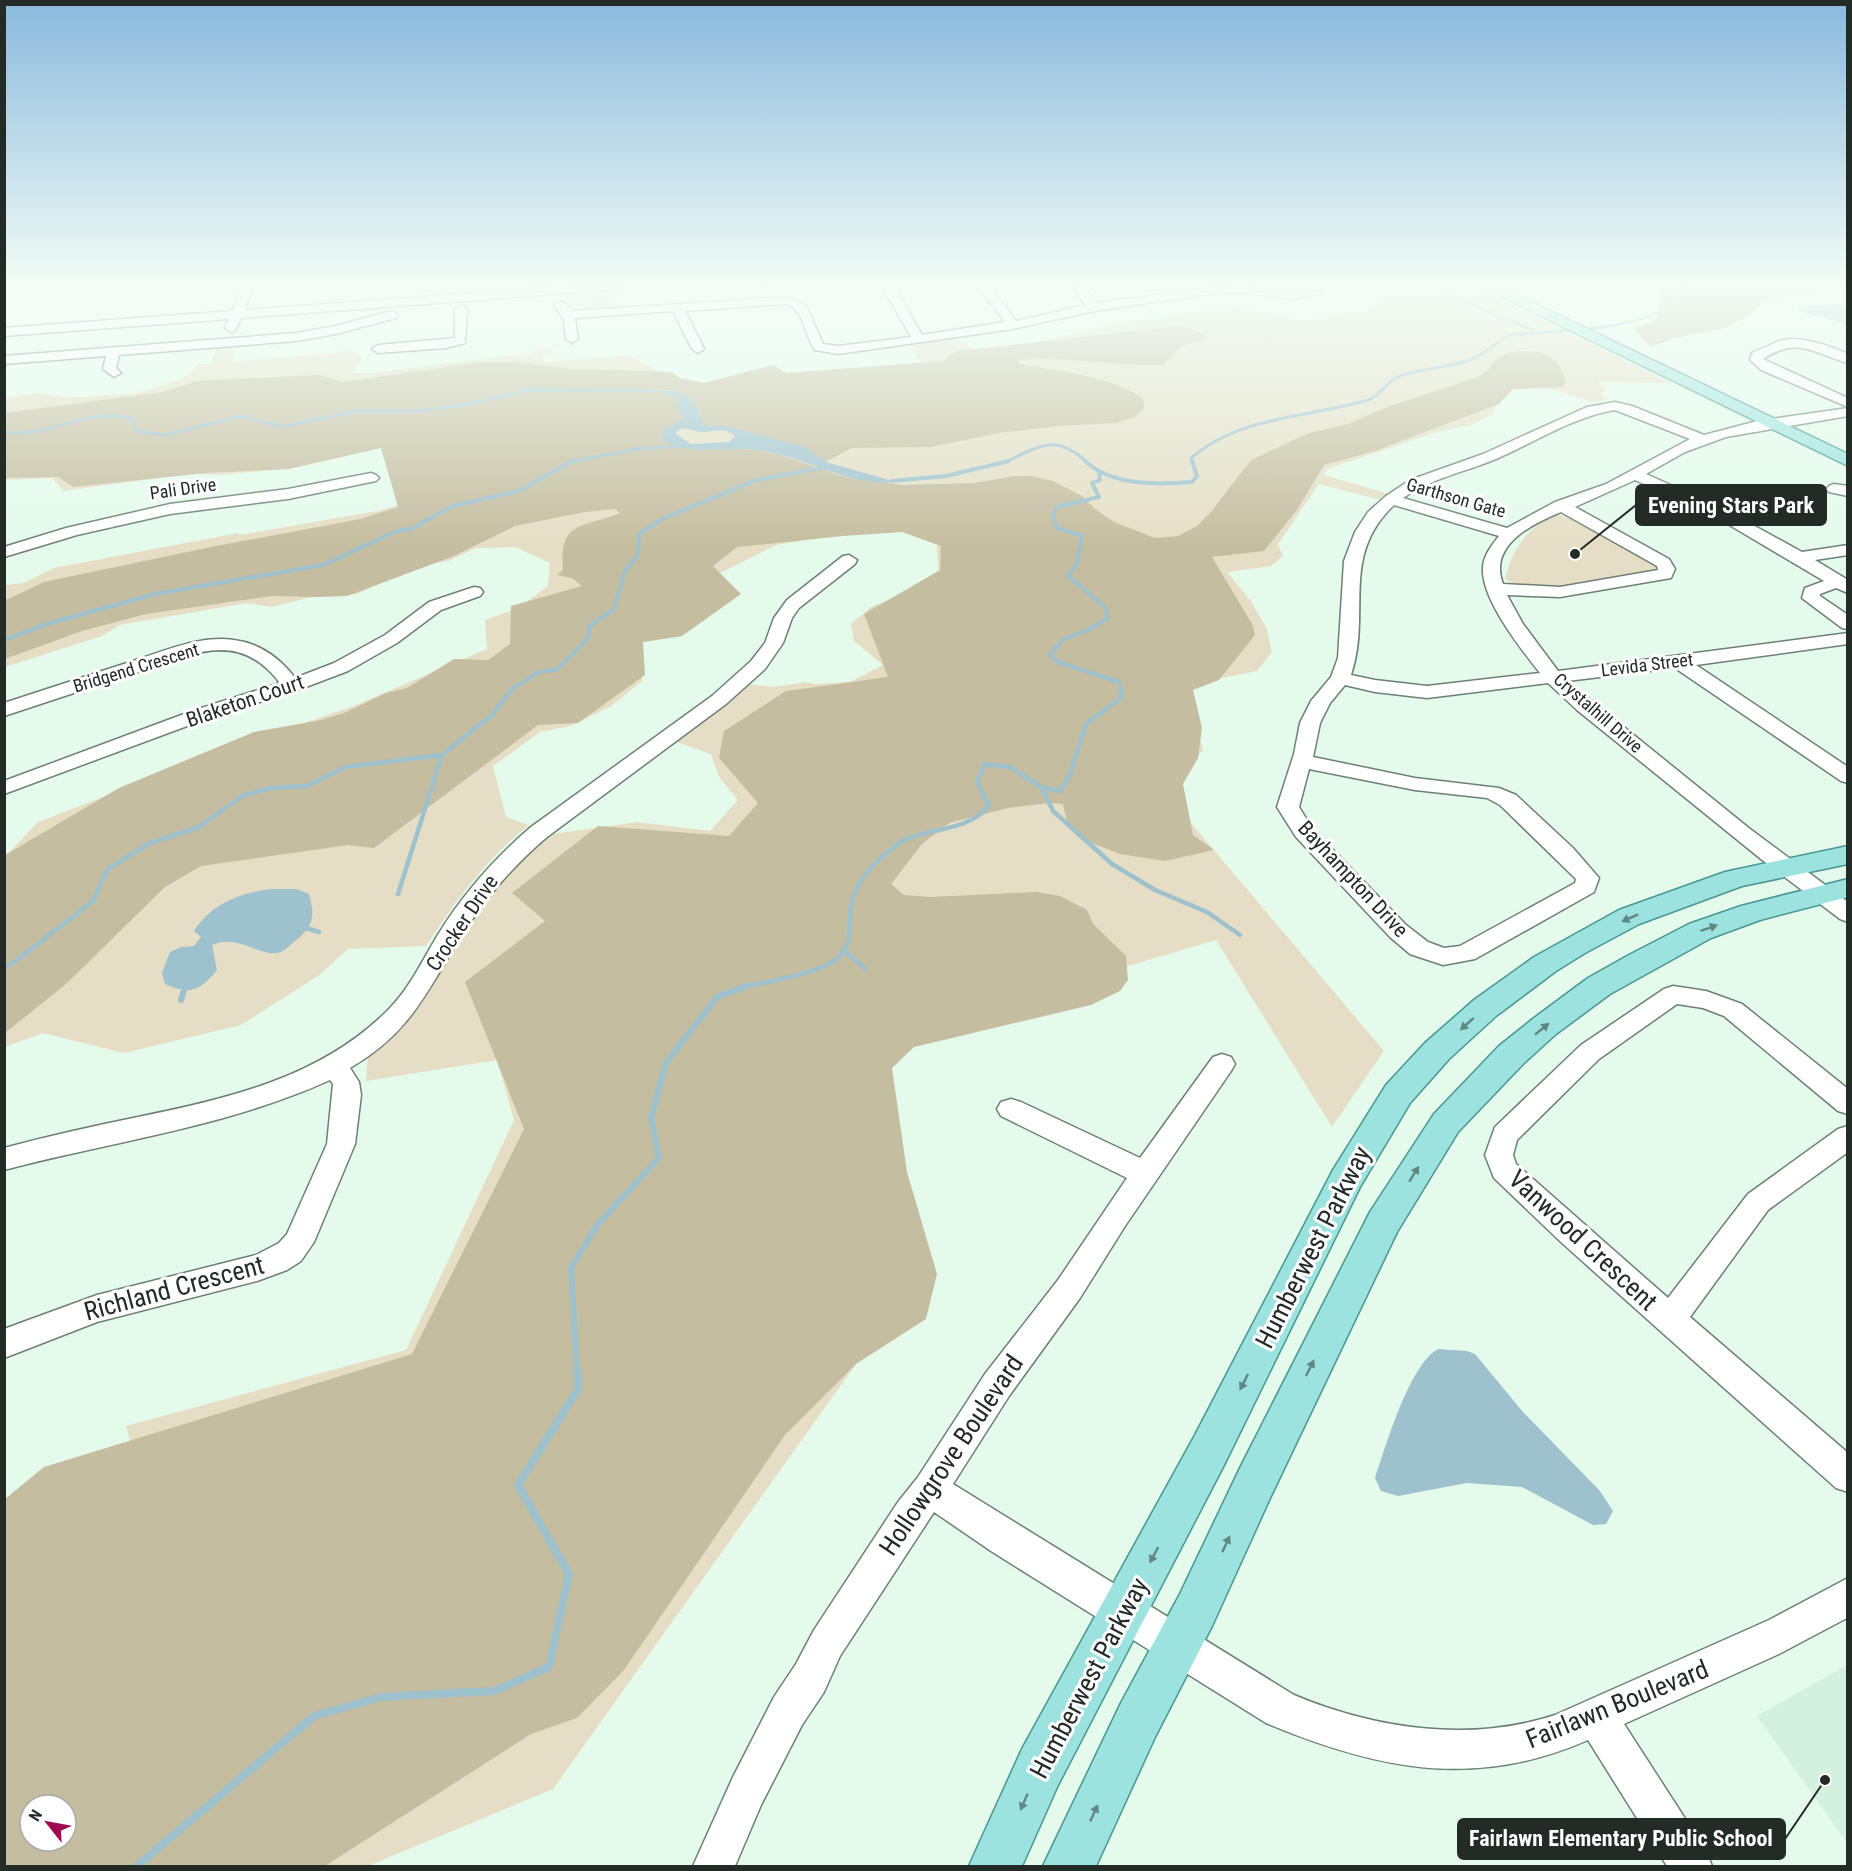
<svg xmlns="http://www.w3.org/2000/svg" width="1852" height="1871" viewBox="0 0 1852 1871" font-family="'Roboto Condensed',sans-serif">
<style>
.built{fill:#d3f1de}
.green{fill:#e5dec5}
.forest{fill:#c5bd9f;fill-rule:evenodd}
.water{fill:#9dc1cd;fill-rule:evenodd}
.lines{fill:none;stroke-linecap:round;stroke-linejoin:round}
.stream-far4{stroke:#9dc1cd;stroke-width:3}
.stream-far3{stroke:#9dc1cd;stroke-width:4}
.stream-far2{stroke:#9dc1cd;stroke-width:4.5}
.stream-far1{stroke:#9dc1cd;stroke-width:6}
.stream{stroke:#9dc1cd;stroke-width:8}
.minor-casing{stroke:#6c8073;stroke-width:3}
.major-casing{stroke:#479790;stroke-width:3}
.minor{fill:#fff;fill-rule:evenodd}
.major{fill:#9ce3df;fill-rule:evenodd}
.oneway{fill:#608782}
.labels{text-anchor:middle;stroke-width:6;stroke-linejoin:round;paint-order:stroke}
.far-street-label{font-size:18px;fill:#232b26;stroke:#fff}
.street-label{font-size:21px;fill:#232b26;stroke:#fff}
.near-street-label{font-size:26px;fill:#232b26;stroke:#fff}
.leader{fill:none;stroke:#232b26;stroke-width:2}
.callout-dot{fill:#232b26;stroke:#fff;stroke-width:2}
.callout{fill:#232b26;stroke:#232b26;stroke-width:2}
.callout-label{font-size:22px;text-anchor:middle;font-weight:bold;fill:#fff}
</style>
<rect width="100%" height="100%" fill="#e4fbec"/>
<path class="built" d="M1847,1665V1843L1757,1716Z"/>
<path class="green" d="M1374,286H1472L1671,383L1597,382L1607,389L1601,395L1608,400L1592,402L1548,388L1510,390L1494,408V413L1471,425L1441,431L1327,469L1324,475L1389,494L1381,500L1319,484L1278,544L1283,556L1271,566L1227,572L1250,600L1266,627L1272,652L1257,671L1197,683L1183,699L1197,727L1203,750L1177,776L1190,822L1384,1051L1332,1127L1216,940L863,1044L856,1364L553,1789L368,1866H243L126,1426L406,1350L514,1120L497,1060L366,1081L368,1054L412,1013L428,991L460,936L515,867L553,834L637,822L710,831L738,800L719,777L711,754L674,741L746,684L774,687L805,682L815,684L850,682L883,665L854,641L851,624L871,607L916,589L939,575L936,534L889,526L776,545L718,574L682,636L643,642L642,681L610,707L570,726L540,732L493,766L506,817L529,825C485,860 457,899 426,946L348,949L318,976L241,1025L124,1053L43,1033L5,1047L4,858L38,822L192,763L356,705L487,649L485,620L518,608L548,586L550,563L515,547L476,548L448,561L418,566L357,594L320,595L271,607L246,603L120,625L102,636L5,667V585L24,583L54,568L238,533L239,535L377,511L402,504L388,447L374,441L292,468L220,475L190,474L63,491L52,478L5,480V398L38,393L70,398L137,393L183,378L199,364H210L218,346L235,345L233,362L351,351L362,358L353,373H371L530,353L556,345L560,346L541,359L547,362L629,355L657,371L674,373L679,378L704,383L773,365L786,373L921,363L908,346L951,336L973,349L1029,344L1116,324L1237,306L1299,320L1322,319L1341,313H1366L1383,293Z
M608,295L613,309C603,309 585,314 576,310C569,306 567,301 559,299Z
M1556,515C1594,517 1625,546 1657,566L1659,571C1621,577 1537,599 1505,579C1513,548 1526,528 1556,515Z"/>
<path class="forest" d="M1654,286H1847L1848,287L1766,299L1748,316L1726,328L1674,338L1651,347L1633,328L1652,322L1659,314V298L1662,290Z
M1170,327C1184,327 1198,327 1208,339L1182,346L1163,365C1114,366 1066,356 1017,360L1020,364C1061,372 1107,375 1143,398L1144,408L1135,417L1116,423L1058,426L999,433L931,447L852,448L825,462L804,447L726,426H706C689,394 688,388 650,390L679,397L684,418L662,431L702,450L730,448L759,450L781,455L845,477L902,485L974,483L1014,476H1032L1053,481L1082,496L1095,509L1114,522L1155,538L1178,536L1197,526L1210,513L1251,460L1309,433L1348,424L1390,406L1478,377C1492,371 1492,360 1501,356C1517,348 1548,349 1558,365C1562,370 1564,377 1566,382L1563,387L1513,389L1499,404L1375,451L1324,465L1297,510L1264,551L1212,557L1252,624L1255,635L1219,680L1193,690L1202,728L1198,758L1183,784L1193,835L1214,850L1165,861L1120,854L1079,838L1068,826L1063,804L1049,803L1008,808L949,823L922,844L891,884L904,895L931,897L1036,892L1060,896L1087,910L1093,924L1126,956L1128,980L1120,991L1091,1005L914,1047L892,1068L907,1172L937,1274L926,1319L856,1364L785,1435L624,1670L577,1718L531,1734L325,1866H5V1499L44,1467L412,1354L524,1129L465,982L545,921L512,893L598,826L729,836L758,803L719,758L724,731L786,691L888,677L864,614L940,570L941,546L902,532L843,536L737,547L713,566L741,594L682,636L643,642L645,675L578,723L538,725L374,848L348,845L201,866L165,887L66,984L5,1033V855L119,788L254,732L321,720L344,713L386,693L407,688L454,659L488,660L510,644L511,606L582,586L572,578L557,575L563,570C559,520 583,528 620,513L615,509L585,512L515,526L454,556L347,596L319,597L271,596L146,614L82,631L5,659L4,601L44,582L216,546L360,519L398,507L381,448L289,469L206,473L73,487L58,477L5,478V413L163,392L196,381L318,375L343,382L482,362H512L572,369L657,371L674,373L679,378L704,383L773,365L786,373L944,361L950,354L959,351ZM30,1805H66V1841H30Z"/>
<path class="water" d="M1847,304V324L1801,312L1797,308L1801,306Z
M648,390C690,391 686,389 706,426H726L805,447L826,462L896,482C847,487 805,456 758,450C727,446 692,457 663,440L662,431L684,418L677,405L679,397ZM682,428C688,429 695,431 702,432C714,432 725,427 735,436L729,442L691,444L675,433Z
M271,889H296L309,894C314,913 315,923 300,937C294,941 287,949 281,952C261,959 239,933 212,945L217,970C200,991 190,995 165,984L162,973L170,952L181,947L194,946L201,937L194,931C211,904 240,893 271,889Z
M1438,1349L1467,1351L1475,1354L1523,1412L1600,1491L1613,1511L1606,1524L1593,1525L1522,1487L1467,1483L1398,1496L1381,1491L1375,1478C1386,1446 1409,1365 1438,1349Z"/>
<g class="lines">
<path class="stream-far4" d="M1445,294L1533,330
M4,433C16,433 29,433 41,430C71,424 102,409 132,419L136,431L165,435L241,416L282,427L356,411H418L463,405L529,390L655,391
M569,462L637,449L679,446
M1005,462C1040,447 1054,432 1087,462
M1192,462L1191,458C1242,415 1307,418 1368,400C1380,396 1385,384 1396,378C1419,367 1449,369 1472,359C1487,353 1495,342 1510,335C1548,331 1622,330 1654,314C1665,309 1675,299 1684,291L1686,286"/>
<path class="stream-far3" d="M1085,461C1112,486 1157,485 1192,482L1197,476L1192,461
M1099,473L1100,480L1092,483L1099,497L1056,507L1053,517L1057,528L1082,536L1077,564L1068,576L1105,607L1108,618L1090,629L1064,639L1050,654L1058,662L1119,682L1121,690
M892,481L946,476L1009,461
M4,640L50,623L155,594L323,565L397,531L411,529L453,506L519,491L572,461
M511,690L539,672L558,669L588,638L590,626L614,609L625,571L638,555L639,534L662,519L756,480L826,467"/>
<path class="stream-far2" d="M1041,787L1053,811L1112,864L1155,890L1207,912L1240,935
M398,894L442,755
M303,927L319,932
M843,950L866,969
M4,967L16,961L93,901L108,869L150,843L199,827L242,796L270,788L307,786L345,767L442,755L492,715L512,689
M742,987C766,982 819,974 838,958C854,944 848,925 851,907C855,882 873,863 892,849C896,845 901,841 907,839C933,828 971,830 989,805L977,782L985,764L1010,767L1041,787L1060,791L1070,775L1086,724L1122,697L1120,689"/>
<path class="stream-far1" d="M181,1000L185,987
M577,1372L571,1268L598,1224L659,1158L651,1118L666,1063L717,997L749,985"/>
<path class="stream" d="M137,1866L314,1716L381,1697L494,1691L549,1667L569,1574L518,1485L578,1389L577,1370"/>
<g class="minor-casing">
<path id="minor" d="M243,286H255L244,310L571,286H627L621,289L241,318L235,331L231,332L225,328L229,319L4,336V328L232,311Z
M882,286H894L922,335L1005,322L978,286H990L1016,321L1086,305L1071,286H1083L1097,303L1209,288L1246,287L1293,293L1316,289L1322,292L1320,294L1293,299L1246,293L1209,294L1094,311L1013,329L838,354L815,350C804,335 805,311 787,304L685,311L704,349L698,353L692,349L673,311L575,318L578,339L572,343L566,339L564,320L553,304L555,302H563L572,311L788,297L806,305L823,344L838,346L911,337Z
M461,305L467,309L465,343L446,348L378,353L372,349L378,345L455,338V309Z
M392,311L398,315L396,318L336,334L296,341L119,355L116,368L121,373L114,377L103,369L106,356L4,364V356L296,333L335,326Z
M1791,339C1811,339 1829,346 1848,354V363C1812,353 1799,336 1763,359L1848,398V407L1761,370L1750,360L1752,353L1779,341Z
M1615,402L1632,406L1704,435L1757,421L1848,408V416L1726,437L1685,452L1646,474L1722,508L1802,552L1848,545V555L1815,560L1848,580V593L1836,588L1820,594V596L1848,615V629L1842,628L1802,598L1805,588L1824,581L1711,514L1635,480L1575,507L1669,559L1675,569L1671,578L1560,597L1507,595L1523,624L1558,671L1848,633V644L1696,665L1848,767V783L1841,781L1675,668L1567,681L1750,829L1848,902V922L1840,919L1761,859L1577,710L1548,683L1427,698L1375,692L1345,685L1330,703L1320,723L1313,757L1415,778L1499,788L1516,795L1573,848L1599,878L1594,892L1475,959L1443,965L1410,954L1390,937L1296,837L1277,807L1294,754L1300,723L1311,701L1331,677L1338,658L1344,561L1355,532L1368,512L1386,496L1410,480L1483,454L1587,407ZM1615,410L1690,439L1606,484L1555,502L1507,528L1403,498C1432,478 1465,472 1496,459C1535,442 1573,417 1615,410ZM1394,505L1499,536C1492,545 1483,556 1483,568C1481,599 1521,649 1540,673L1427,686L1375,680L1351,675C1372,613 1339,557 1394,505ZM1561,512L1657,566L1658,570L1560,587L1503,584C1488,545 1532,524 1561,512ZM1309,769L1415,790L1487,798L1500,805L1576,879L1575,883L1460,946L1444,948L1428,942L1406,925L1312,828L1299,807Z
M371,473L376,475L379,478L376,481L288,499L170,514L77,535L4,557V547L66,528L170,504L288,489Z
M1834,484L1848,486V496L1829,492L1826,489L1829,486Z
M849,555L857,560L855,564L799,608L792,618L783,643L765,669L726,704L547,837C515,864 488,895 466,929C428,987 414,1031 350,1068L359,1082L361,1095L355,1144L314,1242L301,1261L287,1270L257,1281L97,1322L4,1358V1329L97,1295L256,1255L279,1243L287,1234L327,1144L333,1084L330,1080C227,1127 113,1141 4,1170V1148C49,1136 93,1126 138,1117C229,1098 321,1078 389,1009C410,988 423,959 439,933C464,893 495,858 531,827L712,696L751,661L765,643L774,618L787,600L843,556Z
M474,587L480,588L483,592L480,596L441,610L397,643L348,671L298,690L206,719L4,794V781L192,711L280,683C254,649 225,644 186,656L4,716V703C48,689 92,674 136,660C167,650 201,635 234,640C259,643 280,658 295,678L334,663L385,635L429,602Z
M1673,986L1706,991L1742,1004L1848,1089V1114L1838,1111L1724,1016L1703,1008L1677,1004L1599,1059L1517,1140L1513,1155L1516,1164L1668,1298L1748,1194L1838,1129L1848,1126V1152L1768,1210L1690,1317L1848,1453V1492L1836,1488L1562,1243L1494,1178L1485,1155L1495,1127L1581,1045L1664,989Z
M1222,1054L1231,1057L1235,1064L1231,1071L1125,1226L1080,1298L1009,1396L953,1484L1294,1695C1375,1729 1470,1743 1555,1715L1769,1620L1848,1578V1618L1845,1619L1779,1654L1624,1724L1706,1851L1712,1866H1667L1588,1740C1474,1790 1376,1769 1266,1723L991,1551L934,1512L840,1656L824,1692L802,1725L761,1805L735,1866H693L733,1777L774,1697L796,1664L814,1630L898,1502L918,1477L985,1374L1058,1280L1127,1178L1001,1116L997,1109L1001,1102L1011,1099L1021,1102L1140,1158L1213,1057Z"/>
</g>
<g class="major-casing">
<path id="major" d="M1479,286H1498L1848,454V466Z
M1848,846V864L1742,886L1639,924L1585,953L1556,971L1496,1016L1449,1059L1410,1103L1360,1187L1224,1465L1058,1785L1022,1866H969L1022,1749L1194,1437L1333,1170L1386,1085L1425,1043L1474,1000L1534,957L1619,910L1725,872Z
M1848,879V897L1760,920L1711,938L1610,994L1556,1034L1523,1064L1458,1132L1397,1232L1270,1498L1212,1626L1155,1737L1096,1866H1043L1121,1703L1180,1594L1240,1468L1370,1212L1434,1114L1499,1046L1534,1018L1588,978L1629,955L1689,924L1741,906Z"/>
</g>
<use href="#minor" class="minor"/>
<use href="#major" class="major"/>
</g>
<defs><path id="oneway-solid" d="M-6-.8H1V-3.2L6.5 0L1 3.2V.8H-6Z" transform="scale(1.5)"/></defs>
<g class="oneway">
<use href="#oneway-solid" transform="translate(1630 918) rotate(156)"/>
<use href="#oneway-solid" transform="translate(1709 928) rotate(-19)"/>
<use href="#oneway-solid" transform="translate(1467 1024) rotate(138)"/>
<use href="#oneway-solid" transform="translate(1542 1029) rotate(-39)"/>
<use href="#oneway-solid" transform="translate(1414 1174) rotate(-58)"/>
<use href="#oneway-solid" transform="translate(1310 1368) rotate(-64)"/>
<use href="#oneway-solid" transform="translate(1244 1382) rotate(117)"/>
<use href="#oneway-solid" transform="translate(1226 1544) rotate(-65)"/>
<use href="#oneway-solid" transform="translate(1154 1555) rotate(118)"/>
<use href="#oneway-solid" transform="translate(1024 1802) rotate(114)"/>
<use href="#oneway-solid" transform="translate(1094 1813) rotate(-65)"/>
</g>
<linearGradient id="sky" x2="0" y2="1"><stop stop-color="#8ab9dd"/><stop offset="0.52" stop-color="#f3fdf6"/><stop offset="1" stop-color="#f3fdf6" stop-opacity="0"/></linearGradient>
<rect width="1852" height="548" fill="url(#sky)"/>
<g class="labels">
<g class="far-street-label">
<text transform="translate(183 489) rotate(-8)" y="6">Pali Drive</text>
<text transform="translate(1456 498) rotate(16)" y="6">Garthson Gate</text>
<text transform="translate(1647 665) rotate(-7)" y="6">Levida Street</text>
<text transform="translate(136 668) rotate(-17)" y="6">Bridgend Crescent</text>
<text transform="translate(1598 713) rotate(41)" y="6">Crystalhill Drive</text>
</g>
<g class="street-label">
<text transform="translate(245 701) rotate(-19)" y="7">Blaketon Court</text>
<text transform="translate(1353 879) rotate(47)" y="7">Bayhampton Drive</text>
<text transform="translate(462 923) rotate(-56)" y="7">Crocker Drive</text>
</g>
<g class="near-street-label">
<text transform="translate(1583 1240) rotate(43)" y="9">Vanwood Crescent</text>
<text transform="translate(1313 1247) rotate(-63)" y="9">Humberwest Parkway</text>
<text transform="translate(174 1288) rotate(-15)" y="9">Richland Crescent</text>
<text transform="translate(951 1455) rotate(-56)" y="9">Hollowgrove Boulevard</text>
<text transform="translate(1089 1678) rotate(-62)" y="9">Humberwest Parkway</text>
<text transform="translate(1617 1704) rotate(-22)" y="9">Fairlawn Boulevard</text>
</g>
</g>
<path class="leader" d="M1575 554L1636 505M1825 1780L1785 1839"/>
<g class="callout-dot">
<circle cx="1575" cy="554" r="6"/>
<circle cx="1825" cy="1780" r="6"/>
</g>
<g class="callout">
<rect x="1636" y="485" width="190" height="40" rx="6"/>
<rect x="1458" y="1819" width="327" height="40" rx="6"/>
</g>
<g class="callout-label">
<text x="1731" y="513">Evening Stars Park</text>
<text x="1621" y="1846">Fairlawn Elementary Public School</text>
</g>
<rect width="1852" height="1871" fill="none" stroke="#232b26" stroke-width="12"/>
<g transform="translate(48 1823) rotate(301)"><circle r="28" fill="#ffffff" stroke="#a7aaa8" stroke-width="1.5"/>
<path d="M0-4.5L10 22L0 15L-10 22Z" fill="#9f0950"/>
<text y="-9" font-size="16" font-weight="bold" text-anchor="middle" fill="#232b26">N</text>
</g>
</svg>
